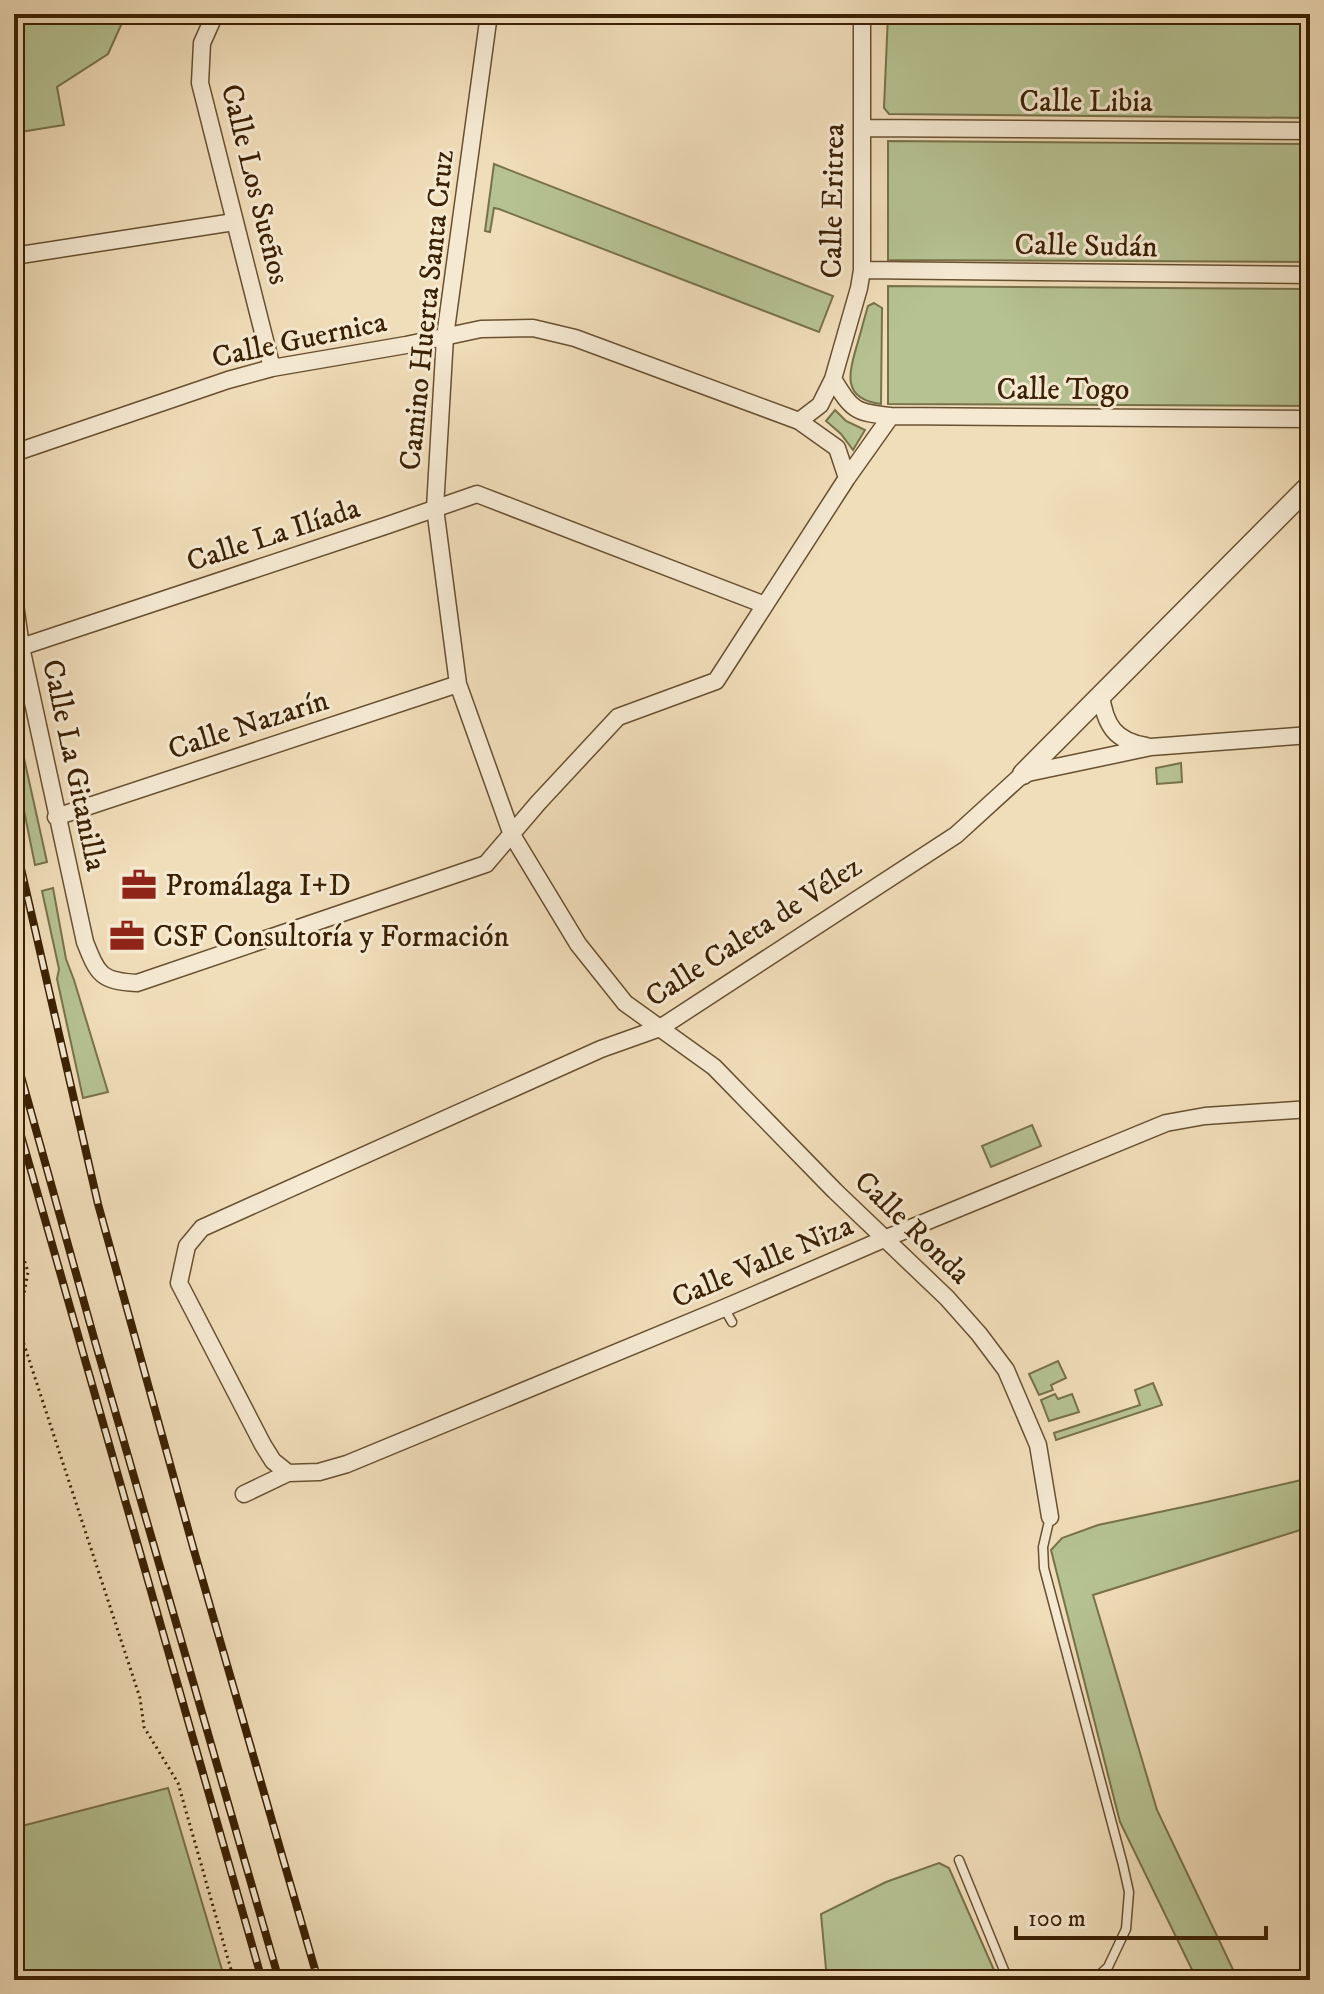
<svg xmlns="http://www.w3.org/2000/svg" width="1324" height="1994" viewBox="0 0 1324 1994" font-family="'IM FELL DW Pica',serif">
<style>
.green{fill:#b6c292;stroke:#78724a;stroke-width:2}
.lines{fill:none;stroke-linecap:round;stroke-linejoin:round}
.service-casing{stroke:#685030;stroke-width:11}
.minor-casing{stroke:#685030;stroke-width:19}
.tertiary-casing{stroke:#685030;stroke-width:23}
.path{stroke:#3b2103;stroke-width:3;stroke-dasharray:2 4;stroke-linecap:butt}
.service{stroke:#f5e9d2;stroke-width:8}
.minor{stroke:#f5e9d2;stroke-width:16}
.tertiary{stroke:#f5e9d2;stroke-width:20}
.rail-casing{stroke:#3b2103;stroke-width:8}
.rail{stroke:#f5e9d2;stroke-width:5;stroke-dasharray:15;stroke-linecap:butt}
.labels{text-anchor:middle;stroke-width:6;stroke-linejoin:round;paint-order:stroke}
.street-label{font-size:30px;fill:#3b2103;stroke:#f5e9d2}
.poi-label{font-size:30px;fill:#3b2103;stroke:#f5e9d2;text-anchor:start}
</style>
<rect width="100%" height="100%" fill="#f0ddb9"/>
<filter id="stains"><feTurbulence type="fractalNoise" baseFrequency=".0025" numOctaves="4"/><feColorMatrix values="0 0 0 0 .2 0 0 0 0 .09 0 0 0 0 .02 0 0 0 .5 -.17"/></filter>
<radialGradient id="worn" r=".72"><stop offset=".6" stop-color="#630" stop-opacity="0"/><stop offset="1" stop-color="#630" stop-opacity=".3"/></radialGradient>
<path class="green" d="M14,14H126L108,54L57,87L64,125L14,133Z
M888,14H1310V118L889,114L884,108Z
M888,141L1310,144V262L888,260Z
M494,164L833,296L819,332L499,209L494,208L490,232L485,231Z
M888,286L1310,289V406L888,404Z
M874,303L882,308L881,404C841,399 849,373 857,345C861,332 864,319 868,306Z
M835,410L846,421L865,430L853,450L841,434L826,421Z
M14,713L47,862L35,865L14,761Z
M1181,763L1182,782L1157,784L1156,768Z
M53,888L66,959L74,980L108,1092L83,1098L57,979L59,969L42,891Z
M1032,1125L1041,1146L991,1167L982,1146Z
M1058,1361L1066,1378L1051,1385L1053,1390L1039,1395L1029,1374Z
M1153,1383L1162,1405L1056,1440L1054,1433L1140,1405L1135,1390Z
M1055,1394L1058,1399L1072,1394L1079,1412L1049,1421L1041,1400Z
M1310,1478V1527L1093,1595L1157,1810L1238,1980H1197L1120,1822L1051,1550L1062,1538L1098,1525L1202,1503Z
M168,1788L225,1980H14V1828Z
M939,1863L949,1868L994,1970L995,1980H827L821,1914L886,1882Z"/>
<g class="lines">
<g class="service-casing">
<path id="service" d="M724,1308L732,1322
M1050,1517L1043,1547L1044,1568L1123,1865L1129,1892L1126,1929L1108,1967L1094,1980
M959,1860L1008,1980"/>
</g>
<g class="minor-casing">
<path id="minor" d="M215,14L202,43L200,83L272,368
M489,14L445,337L435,508L458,684L512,835L578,944L625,1003L714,1067L835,1191L947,1298L979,1334L1006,1370L1038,1445L1050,1517
M862,128L1310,131
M14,256L234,222
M862,270L1310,275
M833,379C852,410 855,413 891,416L1310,419
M799,421L820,405L833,379L859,288L862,270V14
M14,453L228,380L272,368L406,345L481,329L533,328L575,338L799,421L837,448L847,478L716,681L618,717L538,803L486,864L137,983C101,981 98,975 85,942L21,647L14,597
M847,478L891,416
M21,647L388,525L477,494L765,605
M1101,695C1105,725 1115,741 1146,746
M56,817L458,684
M288,1473L273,1461L263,1445L179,1283L187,1246L202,1228L601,1049L660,1028L956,835L1023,774L1151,747L1310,735
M244,1494L288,1473L319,1472L347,1464L724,1308L884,1239L1166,1123L1205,1116L1310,1109"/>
</g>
<g class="tertiary-casing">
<path id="tertiary" d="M1023,774L1310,485"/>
</g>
<path class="path" d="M14,1227L28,1272L18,1326L140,1698L144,1727L178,1783L234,1980"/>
<use href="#service" class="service"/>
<use href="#minor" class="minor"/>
<use href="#tertiary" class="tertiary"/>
<g class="rail-casing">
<path id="rail" d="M14,838L98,1204L193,1547L318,1980
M14,1051L94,1338L279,1980
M14,1111L262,1980"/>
</g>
<use href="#rail" class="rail"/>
</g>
<defs>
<g id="office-bare" transform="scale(2.76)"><path d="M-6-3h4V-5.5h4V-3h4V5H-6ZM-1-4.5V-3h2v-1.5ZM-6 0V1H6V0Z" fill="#8f2418" stroke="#f5e9d2" stroke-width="2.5" paint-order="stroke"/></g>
</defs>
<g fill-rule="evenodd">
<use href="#office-bare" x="139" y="885"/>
<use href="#office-bare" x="127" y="936"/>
</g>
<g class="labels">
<g class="street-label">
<text x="1086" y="111">Calle Libia</text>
<text transform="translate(256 184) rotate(76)" y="10">Calle Los Sueños</text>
<text transform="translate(832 201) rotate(-89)" y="10">Calle Eritrea</text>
<text transform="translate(1086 245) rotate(1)" y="10">Calle Sudán</text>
<text transform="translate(426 310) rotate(-84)" y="10">Camino Huerta Santa Cruz</text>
<text transform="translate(299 339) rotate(-12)" y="10">Calle Guernica</text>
<text x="1063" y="399">Calle Togo</text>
<text transform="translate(273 534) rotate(-18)" y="10">Calle La Ilíada</text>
<text transform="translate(248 724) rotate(-18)" y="10">Calle Nazarín</text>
<text transform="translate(75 765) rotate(78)" y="10">Calle La Gitanilla</text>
<text transform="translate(753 931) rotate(-33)" y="10">Calle Caleta de Vélez</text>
<text transform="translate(913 1227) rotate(44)" y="10">Calle Ronda</text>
<text transform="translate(762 1261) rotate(-23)" y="10">Calle Valle Niza</text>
</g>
<g class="poi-label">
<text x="165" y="895">Promálaga I+D</text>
<text x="153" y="946">CSF Consultoría y Formación</text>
</g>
</g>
<rect width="1324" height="1994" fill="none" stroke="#f0ddb9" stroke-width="48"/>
<rect x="16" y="16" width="1292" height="1962" fill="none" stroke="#3b2103" stroke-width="4"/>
<rect x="24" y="24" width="1276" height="1946" fill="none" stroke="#3b2103" stroke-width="2"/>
<path d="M1016 1926v12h250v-12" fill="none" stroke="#3b2103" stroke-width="4"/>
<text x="1028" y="1926" font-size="24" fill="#3b2103" stroke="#f5e9d2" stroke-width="6" paint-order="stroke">100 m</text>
<rect width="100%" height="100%" filter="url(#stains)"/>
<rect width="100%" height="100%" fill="url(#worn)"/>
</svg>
